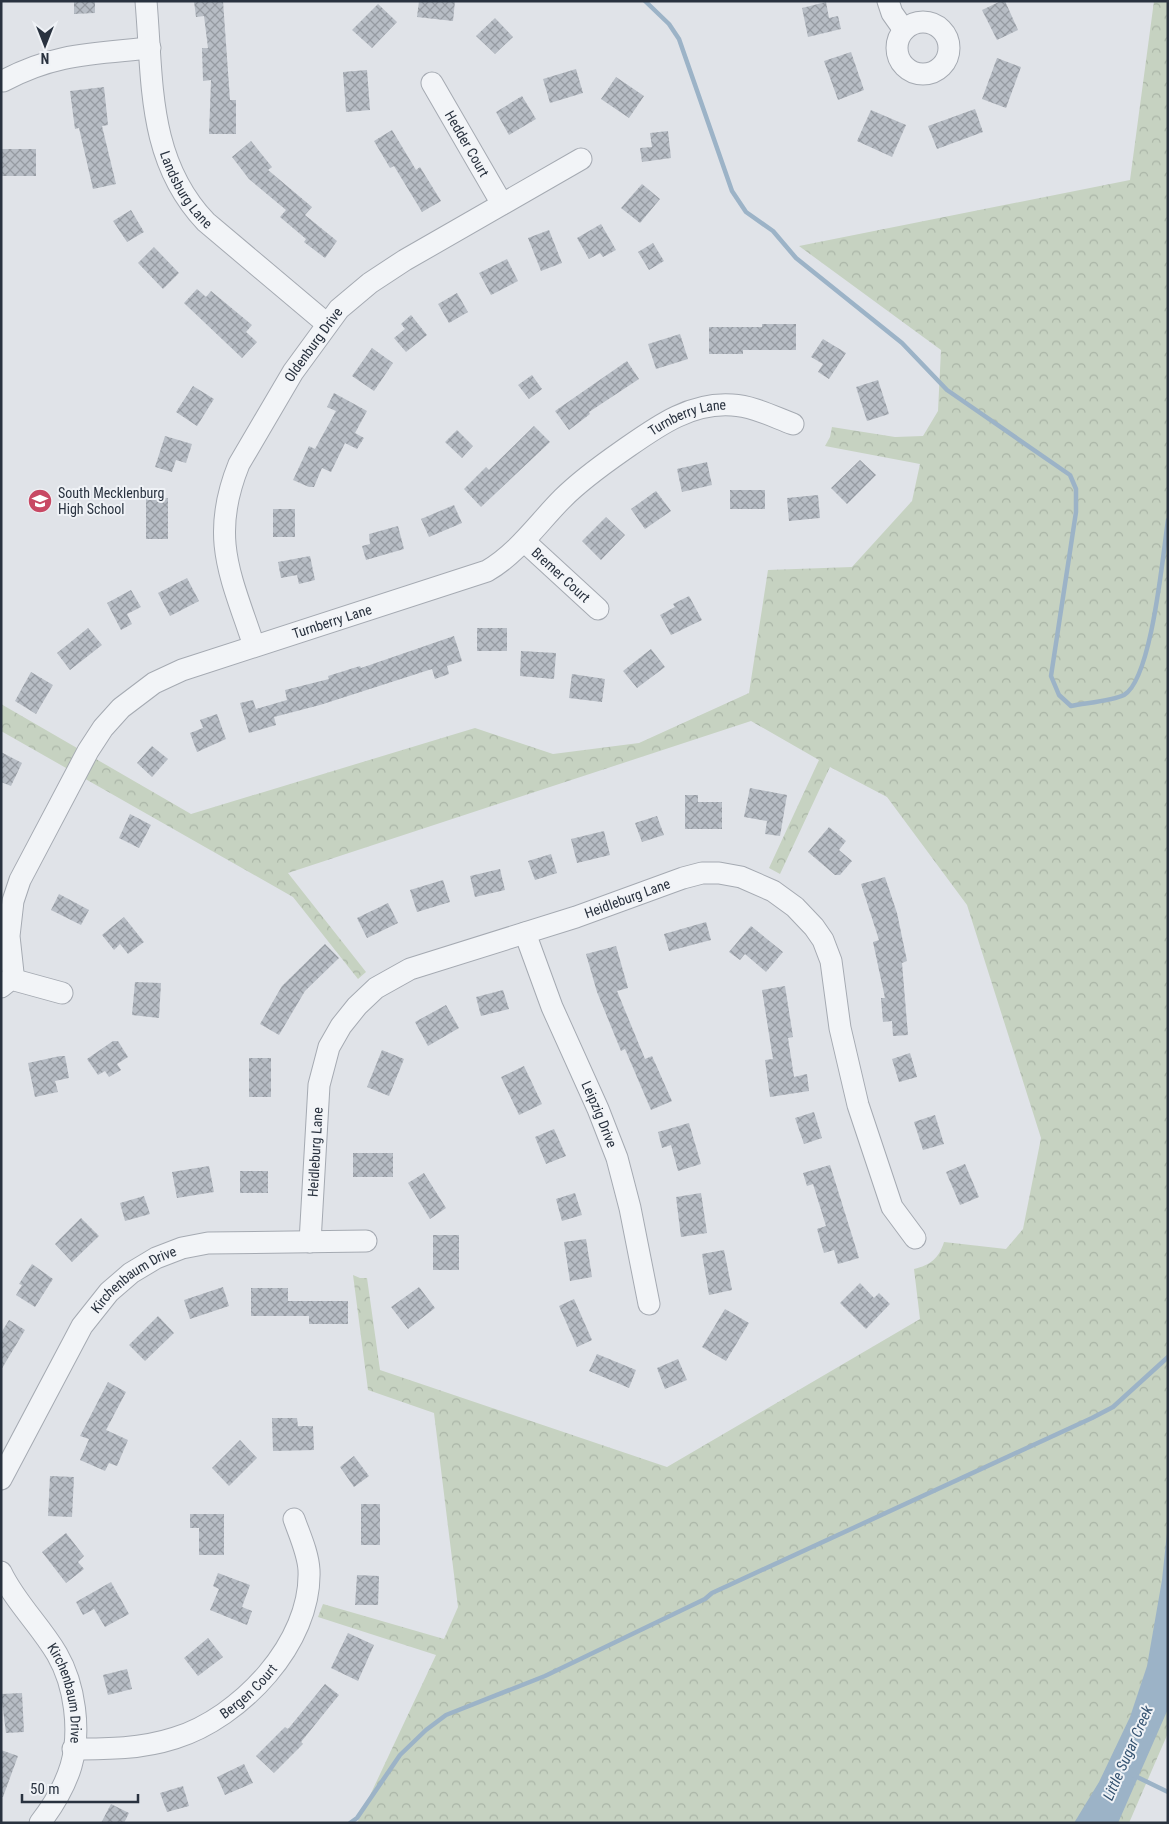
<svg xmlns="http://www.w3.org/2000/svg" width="1169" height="1824" viewBox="0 0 1169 1824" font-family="'Roboto Condensed',sans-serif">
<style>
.park{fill:url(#park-crowns)}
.water{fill:#9cb3c7}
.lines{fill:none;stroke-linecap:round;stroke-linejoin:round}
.stream{stroke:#9cb3c7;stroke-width:4.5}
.building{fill:url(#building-cross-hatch)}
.minor-casing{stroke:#a5aab2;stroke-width:23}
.minor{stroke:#f2f4f7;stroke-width:21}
.labels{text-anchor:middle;stroke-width:4;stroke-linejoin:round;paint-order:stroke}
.street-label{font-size:14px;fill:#29323f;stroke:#eff2f6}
.poi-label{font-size:14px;fill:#29323f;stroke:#eff2f6;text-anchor:start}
.water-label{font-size:15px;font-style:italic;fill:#355371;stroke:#eff2f6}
</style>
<defs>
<pattern id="park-crowns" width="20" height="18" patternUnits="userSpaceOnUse" patternTransform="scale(1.25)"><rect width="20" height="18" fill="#c6d2c1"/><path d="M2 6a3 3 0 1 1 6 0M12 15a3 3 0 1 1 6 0" fill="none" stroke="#aab5a7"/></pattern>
<pattern id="building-cross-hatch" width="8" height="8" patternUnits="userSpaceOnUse" patternTransform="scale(1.25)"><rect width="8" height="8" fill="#b7bdc5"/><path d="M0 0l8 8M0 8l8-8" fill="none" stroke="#959aa1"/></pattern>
</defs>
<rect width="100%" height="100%" fill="#e0e3e8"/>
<path class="park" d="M1154,1H1168V1733L1129,1823H357L436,1655L318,1617L323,1604L444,1639L458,1607L434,1413L368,1390L353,1275L360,1278H367L380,1370L667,1467L920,1319L914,1269C931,1265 939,1258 944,1242L1006,1249L1023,1229L1041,1138L967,905L887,797L830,767L780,874L769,868L819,760L751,721L288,873L366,972L358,979L293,897L1,731V704L191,814L475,728L553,754L639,743L749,693L768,570L852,567L912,501L920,464L825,446L830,437L832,427L895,437L923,436L938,411L941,350L799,246L1130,180Z"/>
<path class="water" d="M1168,1523V1709L1118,1823H1074L1099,1782L1130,1717L1147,1666L1162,1580Z"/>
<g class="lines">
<path class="stream" d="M645,1L669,24L679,39L732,191L746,212L773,231L796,258L902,343L947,390L1070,475L1076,489V512L1051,676L1059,695L1071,706C1085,703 1112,701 1124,695C1152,679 1163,553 1168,520
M1133,1775L1168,1792
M350,1823L357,1818L400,1755L426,1730L446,1715L545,1676L705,1599L712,1593L1092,1418L1113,1407L1168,1357"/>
</g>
<path class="building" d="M74,1H95V13L74,14Z
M194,1H223L230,100H236V134H209L211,80L203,81L202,48H208L204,16L196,17Z
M419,1H455L453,21L417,17Z
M1001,1H1005L1018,30L997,40L982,10Z
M826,2L829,18L838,16L841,29L808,37L802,8Z
M378,4L397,22L372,48L352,30Z
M495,18L513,37L495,54L476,36Z
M851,52L864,90L838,100L824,61Z
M997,58L1021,67L1006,108L982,99Z
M576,69L583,93L550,103L543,79Z
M367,70L370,110L346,112L343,72Z
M616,77L644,96L629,118L601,99Z
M104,87L108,125L102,126L116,184L93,189L79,128L75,129L70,91Z
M522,96L536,119L509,135L496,112Z
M975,109L983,132L937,149L928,126Z
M871,110L906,125L892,157L857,141Z
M392,130L416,170L420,167L441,201L422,212L394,166L390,168L374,141Z
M668,131L671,158L642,162L640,148L652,147L650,133Z
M251,141L272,167L268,170L312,207L305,215L337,241L325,258L304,242L306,239L280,217L286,210L249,179L232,157Z
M1,149H36V176H1Z
M642,184L660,199L640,223L621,208Z
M131,210L144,232L127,242L113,221Z
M601,224L616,250L603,257L600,253L589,259L577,238Z
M549,230L562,263L541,271L528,238Z
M653,243L664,261L649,270L638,252Z
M154,247L179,273L163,289L138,263Z
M507,259L518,281L491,295L479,273Z
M197,289L206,297L211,291L252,325L246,332L257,342L242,358L184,303Z
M457,293L468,312L449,323L438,304Z
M411,315L427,335L406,352L394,338L405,329L401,324Z
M762,324H796V350H743V354H709V327H762Z
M680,334L688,359L656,369L648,344Z
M823,339L846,353L829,379L818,372L823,364L811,357Z
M372,348L393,363L374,391L352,376Z
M627,361L639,379L589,412L590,414L569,430L555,411Z
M532,375L542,389L529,399L518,385Z
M878,380L889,414L867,421L856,387Z
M193,386L214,399L197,426L176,412Z
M334,393L367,411L355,433L364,438L357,449L345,443L331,472L322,468L314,487H309L293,480L309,446L315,449L336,411L327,407Z
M534,426L550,442L481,507L464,489L486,467L489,470Z
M457,430L473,446L462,458L445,442Z
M165,436L192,444L186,463L176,460L172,472L155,467Z
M860,460L876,475L847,504L831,488Z
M707,462L712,485L682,492L677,469Z
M730,490H765V509H730Z
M656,491L671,511L645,529L631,509Z
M818,495L820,518L789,521L787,498Z
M146,498H168V539H146Z
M454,505L462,523L429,537L421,519Z
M273,509H295V537H273Z
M606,517L625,535L601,560L582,541Z
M398,526L404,549L366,560L362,546L370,544L369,534Z
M310,556L315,580L299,584L297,575L281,578L278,562Z
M187,578L199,601L170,616L158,593Z
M131,590L141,607L127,614L132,624L121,630L107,603Z
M689,596L702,620L671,635L660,615L675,607L673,604Z
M88,628L102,645L70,670L57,653Z
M477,628H507V651H477Z
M454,636L462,661L447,666L449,674L435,679L432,669L320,705L274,717L276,725L249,733L240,703L253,700L256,709L287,700L285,690L329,679L328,676L360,666L361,668Z
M651,649L665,667L637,688L623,671Z
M521,651L556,653L554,679L520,676Z
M31,672L53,685L36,714L15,701Z
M572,674L605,679L602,702L569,698Z
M217,714L226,739L197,752L190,733L203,728L200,720Z
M152,746L168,759L152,777L137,763Z
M1,752L22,763L11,786L1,782Z
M750,788L787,795L780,836L765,834L767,821L744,817Z
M685,795H698V802H722V829H685Z
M130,814L151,825L139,848L119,838Z
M657,816L664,835L642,842L635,823Z
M829,827L846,841L839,850L852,861L840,875H835L808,852Z
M604,831L610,855L577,863L571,839Z
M551,854L557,873L535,880L528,861Z
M500,869L505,890L475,897L470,876Z
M885,877L897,913L907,961L902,963L908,1035L893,1036L892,1021L883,1022L881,998H885L873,942L879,940L861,884Z
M443,880L450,902L417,912L410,890Z
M59,894L89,910L81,925L51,910Z
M388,903L398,923L367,938L357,918Z
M124,917L144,942L128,954L120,944L114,950L102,935Z
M706,922L711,940L669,951L664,934Z
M751,926L783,952L766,972L745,954L740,960L729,952Z
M325,944L339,958L305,991L279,1035L260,1024L282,986Z
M616,946L628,988L617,991L645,1059L652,1056L672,1101L651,1110L625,1049L621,1051L597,992L586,954Z
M135,982L161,983L159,1018L132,1015Z
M785,986L793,1037L788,1038L794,1077L807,1074L809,1091L770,1097L765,1060L773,1059L762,990Z
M503,990L509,1009L481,1016L476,997Z
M446,1005L459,1028L428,1046L415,1022Z
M113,1041H118L128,1057L117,1064L121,1070L109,1077L105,1071L98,1075L87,1059Z
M382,1050L404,1059L389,1096L367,1087Z
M910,1053L917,1077L899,1082L892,1059Z
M60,1056H65L69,1078L55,1081L58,1092L35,1097L28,1063Z
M249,1058H271V1097H249Z
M524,1066L542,1104L519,1115L501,1077Z
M814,1112L822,1138L804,1144L795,1118Z
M935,1115L944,1144L923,1150L914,1122Z
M689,1123L701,1164L678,1171L671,1145L662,1148L658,1132Z
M554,1129L566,1156L546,1164L535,1137Z
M353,1153H393V1177H353Z
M965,1164L979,1197L960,1205L946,1172Z
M830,1165L859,1258L838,1264L834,1250L824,1253L817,1229L826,1226L813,1184L807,1186L803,1173Z
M209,1166L214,1192L177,1198L172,1172Z
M240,1171H268V1193H240Z
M424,1173L446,1208L430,1219L408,1183Z
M575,1193L582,1215L562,1221L556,1199Z
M701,1193L707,1233L681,1237L676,1197Z
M144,1196L150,1214L125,1221L120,1203Z
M81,1218L99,1236L72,1262L55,1244Z
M433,1235H459V1270H433Z
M586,1239L592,1277L570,1281L564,1242Z
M724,1250L732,1290L709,1295L702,1254Z
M32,1264L53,1279L35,1307L16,1295L22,1285L19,1284Z
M860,1283L874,1298L879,1293L890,1304L866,1329L840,1303Z
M223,1287L229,1306L190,1319L184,1300Z
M419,1287L435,1308L408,1329L391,1307Z
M251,1288H288V1301H348V1324H309V1316H251Z
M574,1299L592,1340L577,1347L559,1306Z
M725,1309L749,1323L726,1361L702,1347Z
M158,1316L174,1333L145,1361L129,1345Z
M9,1320L25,1330L1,1370V1333Z
M597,1354L636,1370L629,1388L589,1371Z
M678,1359L687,1380L665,1389L657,1368Z
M108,1382L126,1392L106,1430L128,1440L117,1466L109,1463L105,1471L80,1460L89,1439L80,1436Z
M272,1418H297L298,1426H313L314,1450L273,1451Z
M240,1440L257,1458L229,1486L212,1468Z
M354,1456L369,1476L354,1487L340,1467Z
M50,1476L74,1477L72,1517L48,1516Z
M361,1504H380V1545H361Z
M190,1514H224V1555H199V1528H190Z
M66,1533L84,1556L78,1562L84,1569L66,1583L42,1552Z
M218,1573L250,1585L242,1607L252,1611L247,1625L210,1610L219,1589L213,1586Z
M357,1575L379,1576L378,1605H355Z
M111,1582L129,1614L105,1627L94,1609L83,1615L76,1602Z
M348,1633L374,1645L358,1681L331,1668Z
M208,1638L223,1657L198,1676L184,1658Z
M127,1669L132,1689L108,1695L103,1675Z
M325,1684L339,1695L301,1742L303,1744L274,1773L256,1756L285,1727L288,1729Z
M22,1693L24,1732L6,1733L1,1694Z
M1,1750L18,1756L3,1797H1Z
M244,1764L253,1783L225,1795L217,1777Z
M183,1786L189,1806L167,1812L160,1793Z
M111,1804L129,1813L124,1823H101Z"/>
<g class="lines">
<g class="minor-casing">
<g id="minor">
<path id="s1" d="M146,1C153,82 147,160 206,222L327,324"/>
<path d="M888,1L892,13L904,30"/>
<circle cx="923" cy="48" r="26"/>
<path d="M3,81C55,53 93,54 150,48"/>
<path id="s2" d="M432,83L502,204"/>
<path id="s3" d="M524,541L598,609"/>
<path id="s4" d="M254,646C231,576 209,538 239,464L293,372L339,309L370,283L405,260L581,159"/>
<path id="s5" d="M525,933L552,1007L598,1109L617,1158L630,1208L649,1304"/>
<path id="s6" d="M11,979L13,973L9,936L13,901L20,880L88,751L103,728L121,708L154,683L182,670L487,571C518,553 538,523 563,498C581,480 602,465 622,451C655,428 689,402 732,405C753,406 774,417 793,424"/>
<path d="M1,987L11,979L62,993"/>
<path id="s7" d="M310,1242L319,1085L329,1047L341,1026L357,1006L376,988L410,969L576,917L683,878L702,873H719L741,877L773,891L795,907L814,927L823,940L831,961L840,1028L858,1105L892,1207L915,1238"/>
<path id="s8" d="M1,1479L82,1326L109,1292L131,1273L156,1258L182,1248L208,1243L366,1241"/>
<path id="s9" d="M1,1572C15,1602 40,1625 57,1654C75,1685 81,1731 71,1766C65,1786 53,1806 40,1823"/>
<path id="s10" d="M73,1749C108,1749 141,1749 175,1738C240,1718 312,1643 309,1570C308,1553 300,1536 294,1519"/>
</g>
</g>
<use href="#minor" class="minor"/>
</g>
<defs>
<g id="school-disc" transform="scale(1.25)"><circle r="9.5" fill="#c84964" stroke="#eff2f6"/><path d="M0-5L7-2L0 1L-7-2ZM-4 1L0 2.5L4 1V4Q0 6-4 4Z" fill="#fff"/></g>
</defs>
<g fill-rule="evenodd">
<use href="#school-disc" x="40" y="501"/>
</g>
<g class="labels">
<g class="street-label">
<text dy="5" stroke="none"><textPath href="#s2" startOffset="70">Hedder Court</textPath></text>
<text dy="5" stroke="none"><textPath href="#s1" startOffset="196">Landsburg Lane</textPath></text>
<text dy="5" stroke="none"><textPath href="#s4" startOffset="329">Oldenburg Drive</textPath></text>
<text dy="5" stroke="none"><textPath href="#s6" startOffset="950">Turnberry Lane</textPath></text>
<text dy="5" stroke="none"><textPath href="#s3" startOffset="50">Bremer Court</textPath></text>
<text dy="5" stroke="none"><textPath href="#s6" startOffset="531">Turnberry Lane</textPath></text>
<text dy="5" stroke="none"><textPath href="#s7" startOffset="540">Heidleburg Lane</textPath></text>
<text dy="5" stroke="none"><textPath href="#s5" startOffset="196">Leipzig Drive</textPath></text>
<text dy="5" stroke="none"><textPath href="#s7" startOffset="90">Heidleburg Lane</textPath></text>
<text dy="5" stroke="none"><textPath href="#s8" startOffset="244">Kirchenbaum Drive</textPath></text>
<text dy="5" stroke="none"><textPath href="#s10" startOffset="191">Bergen Court</textPath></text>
<text dy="5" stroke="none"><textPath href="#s9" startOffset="140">Kirchenbaum Drive</textPath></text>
</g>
<g class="poi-label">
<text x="58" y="498">South Mecklenburg<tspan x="58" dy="16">High School</tspan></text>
</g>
<g class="water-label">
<text transform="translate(1128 1753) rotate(-66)" y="5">Little Sugar Creek</text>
</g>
</g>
<rect width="1169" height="1824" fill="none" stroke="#29323f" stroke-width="5"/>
<g transform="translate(45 45) rotate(180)" stroke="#eff2f6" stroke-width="4" paint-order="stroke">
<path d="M0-4L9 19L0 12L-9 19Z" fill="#29323f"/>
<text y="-8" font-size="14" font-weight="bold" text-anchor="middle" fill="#29323f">N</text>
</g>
<path d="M22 1794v8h116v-8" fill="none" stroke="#29323f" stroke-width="2.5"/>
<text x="30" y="1794" font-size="15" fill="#29323f" stroke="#eff2f6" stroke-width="4" paint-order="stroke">50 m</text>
</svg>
